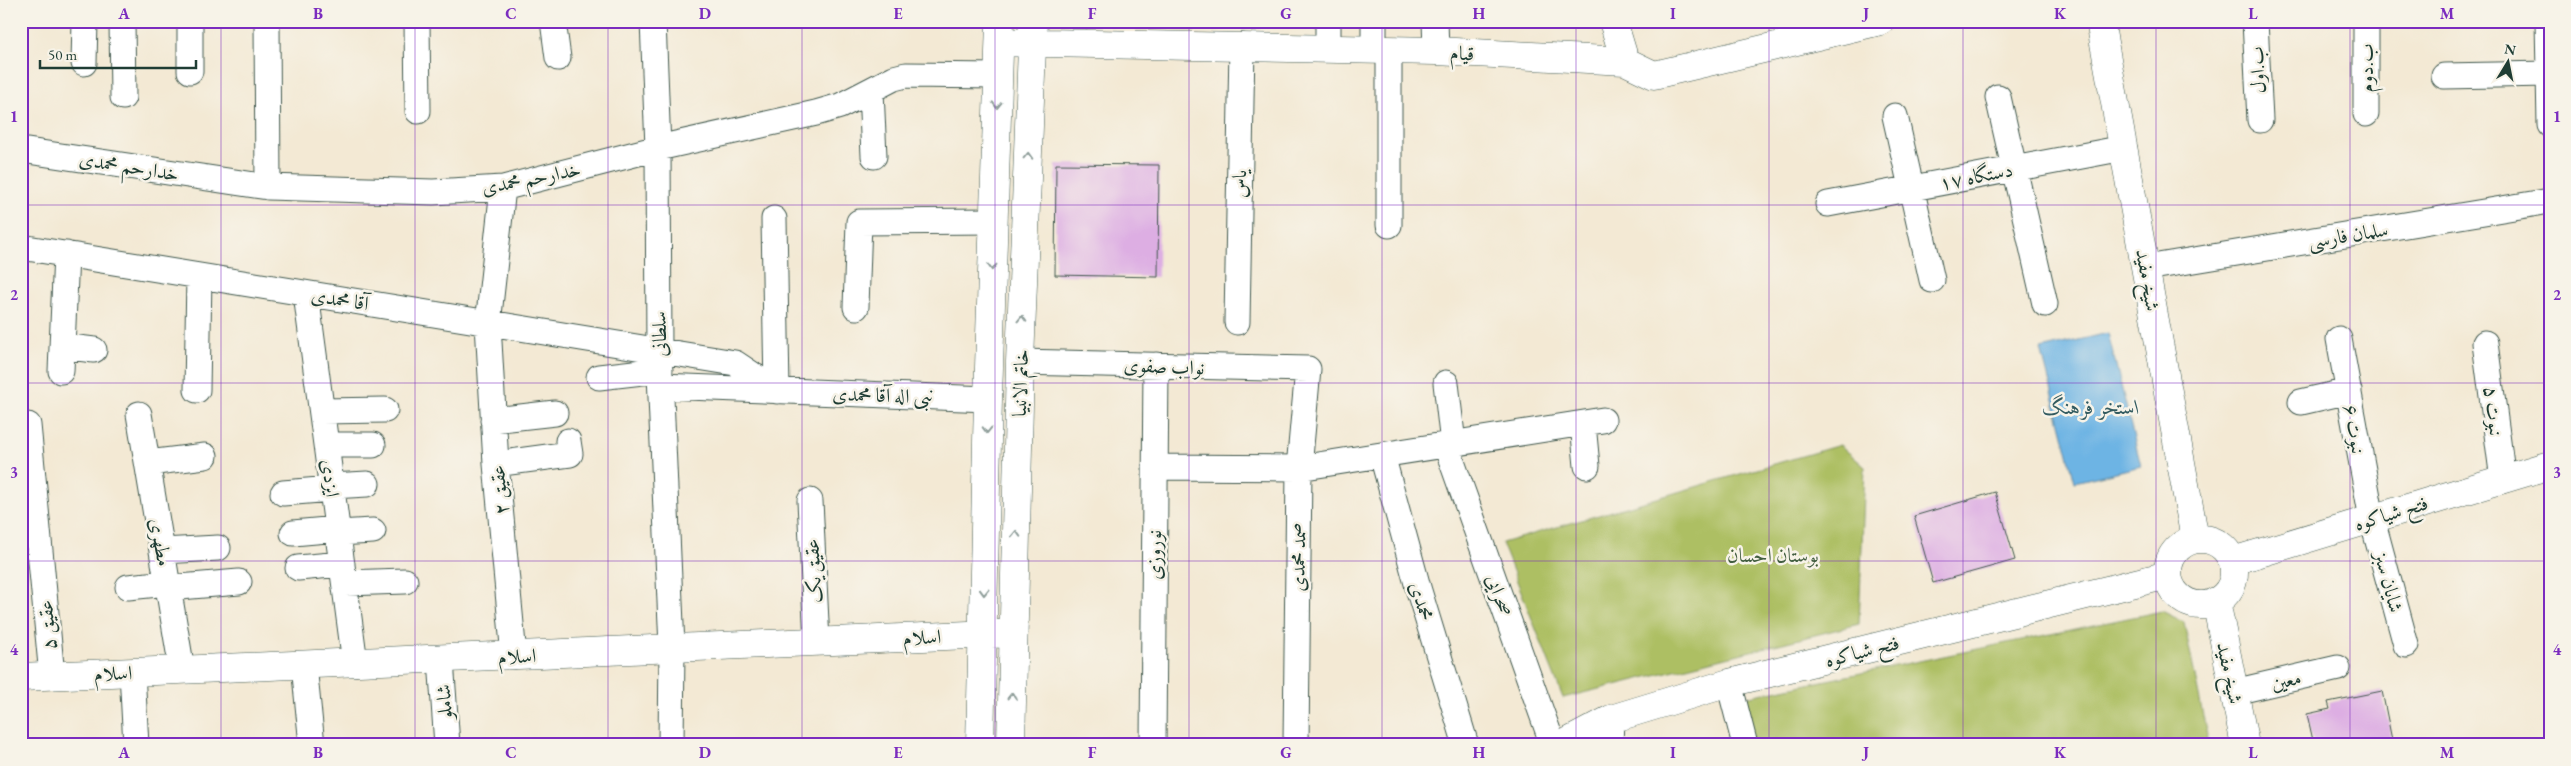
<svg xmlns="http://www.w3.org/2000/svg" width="2571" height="766" viewBox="0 0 2571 766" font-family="'EB Garamond',Amiri,serif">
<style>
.green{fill:#adbf63;stroke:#667e4c}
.water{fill:#6db4e4;stroke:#46788c}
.building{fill:#ddaee3}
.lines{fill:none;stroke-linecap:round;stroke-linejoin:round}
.street-casing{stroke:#3f574c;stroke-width:27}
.secondary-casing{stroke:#3f574c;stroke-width:29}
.street{stroke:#fff;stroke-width:25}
.secondary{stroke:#fff;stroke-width:28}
.oneway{stroke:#8f9e9a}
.grid{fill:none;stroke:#7b2cbf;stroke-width:1;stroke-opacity:0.55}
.labels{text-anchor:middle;stroke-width:5;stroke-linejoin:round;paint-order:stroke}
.street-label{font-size:20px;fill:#1f3d34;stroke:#f7f3e8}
.park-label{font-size:20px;fill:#425e40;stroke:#f7f3e8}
.water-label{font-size:21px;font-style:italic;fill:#325b60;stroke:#f7f3e8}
.neatline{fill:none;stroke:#7b2cbf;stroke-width:2}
.grid-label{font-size:16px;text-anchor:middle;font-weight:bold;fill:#7b2cbf}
</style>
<rect width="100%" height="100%" fill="#f7f3e8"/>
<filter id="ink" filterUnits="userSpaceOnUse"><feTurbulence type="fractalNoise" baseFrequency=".02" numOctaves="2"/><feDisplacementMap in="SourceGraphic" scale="10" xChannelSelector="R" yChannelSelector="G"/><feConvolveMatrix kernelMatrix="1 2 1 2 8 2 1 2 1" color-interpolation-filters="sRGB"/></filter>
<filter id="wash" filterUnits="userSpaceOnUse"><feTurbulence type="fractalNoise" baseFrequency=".0096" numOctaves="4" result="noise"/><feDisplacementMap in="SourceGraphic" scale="20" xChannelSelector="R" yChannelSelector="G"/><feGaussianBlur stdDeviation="1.12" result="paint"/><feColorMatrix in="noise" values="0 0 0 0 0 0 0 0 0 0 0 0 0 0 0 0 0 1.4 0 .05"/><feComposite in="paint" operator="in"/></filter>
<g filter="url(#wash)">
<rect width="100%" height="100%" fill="#f3e9d4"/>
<path class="green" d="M1840,445L1865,467L1859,624L1563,698L1502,543Z
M2162,611L2184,622L2209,745H1753L1740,698Z"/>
<path class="water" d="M2108,333L2141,466L2075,482L2041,349Z"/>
<g id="blocks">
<path class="building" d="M1056,164L1159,165L1158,277L1055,275Z
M1995,492L2015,560L1933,583L1914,516Z
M2382,691L2393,745H2314L2307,714L2330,709L2328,702Z"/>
</g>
</g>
<g filter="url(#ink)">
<use href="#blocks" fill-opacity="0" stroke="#3f574c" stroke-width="1"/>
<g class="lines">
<g class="street-casing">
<path id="street" d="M122,21L123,97
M190,21V71
M267,21L268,187
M417,21L418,111
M553,21L558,58
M653,21L658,148L659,352L672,647L671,745
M1435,21L1436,51
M2255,21L2260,120
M2548,21L2550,125
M1328,48V21
M1374,50V21
M84,63L85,21
M2444,76L2549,74
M871,91L874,156
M1998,97L2045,304
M2366,114V21
M1895,116L1932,280
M21,150L268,187L433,192L503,188L658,148L816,113L840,106L894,78L906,75L998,76
M503,188L488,324L496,464L514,656
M1828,204L2124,148
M774,219L777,391
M1389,225V50
M21,247L735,363L777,391
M2146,268L2550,201
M306,294L355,663
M856,307L859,222L994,221
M1237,322L1242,46
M2339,339L2372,519L2406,645
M2485,343L2503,480
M62,346L94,350
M1020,362L1308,369L1299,468L1296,745
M61,371L66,254
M599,377L660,370
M1446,383L1453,444
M661,386L988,399
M197,390L199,276
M2301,402L2349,391
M322,411L385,410
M139,414L182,670
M493,420L555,413
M1583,424L1587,466
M28,425L52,676
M327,445H373
M1446,445L1553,745
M1382,455L1419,591L1466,745
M148,463L205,456
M496,464L570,454L568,441
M1155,467L1299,468L1603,420
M332,486L367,484
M283,493L332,489
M810,501L817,642
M293,533L338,529
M338,533L373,531
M162,551L218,548
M298,568L342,564
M345,583L405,581
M128,587L168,583
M168,588L239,582
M441,660L447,745
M304,665L312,745
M132,672L136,745
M1729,683L1745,745
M2234,692L2338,668
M1153,745L1156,365
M1610,745L1611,719"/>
</g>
<g class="secondary-casing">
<path id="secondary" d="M1613,21L1625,61
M2100,21L2195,539
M1000,42L1436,51L1625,61L1654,75L1881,21
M2168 572a33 33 0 1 1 66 0a33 33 0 1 1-66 0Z
M2233,561L2550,465
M2216,601L2245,745
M21,677L1013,633
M980,745L988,399L1000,21
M1011,745L1020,362L1033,21
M1562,745L1611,719L1729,683L2168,575"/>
</g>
<use href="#street" class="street"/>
<use href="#secondary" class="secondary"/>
</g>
<defs><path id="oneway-chevron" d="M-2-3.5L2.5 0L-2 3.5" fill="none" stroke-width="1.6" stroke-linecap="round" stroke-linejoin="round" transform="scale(1.25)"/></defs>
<g class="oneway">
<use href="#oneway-chevron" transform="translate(997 105) rotate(92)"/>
<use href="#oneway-chevron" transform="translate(1028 156) rotate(-88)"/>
<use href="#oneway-chevron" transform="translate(992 267) rotate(92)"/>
<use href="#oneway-chevron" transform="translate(1022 319) rotate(-88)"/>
<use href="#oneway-chevron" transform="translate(987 430) rotate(91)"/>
<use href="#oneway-chevron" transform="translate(1016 534) rotate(-88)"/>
<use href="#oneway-chevron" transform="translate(984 592) rotate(91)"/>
<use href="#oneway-chevron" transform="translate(1012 696) rotate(-89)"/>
</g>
</g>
<path class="grid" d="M221,21V745M415,21V745M608,21V745M802,21V745M995,21V745M1189,21V745M1382,21V745M1576,21V745M1769,21V745M1963,21V745M2156,21V745M2350,21V745M21,205H2550M21,383H2550M21,561H2550"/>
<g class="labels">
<g class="street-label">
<text transform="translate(1462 53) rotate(3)" y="7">قیام</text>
<text transform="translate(2366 68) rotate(-90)" y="7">ب.دوم</text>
<text transform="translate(2257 70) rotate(-93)" y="7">ب.اول</text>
<text transform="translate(129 166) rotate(9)" y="7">خدارحم محمدی</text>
<text transform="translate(1976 176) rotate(-11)" y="7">۱۷ دستگاه</text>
<text transform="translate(531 178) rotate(-11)" y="7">خدارحم محمدی</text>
<text transform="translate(1239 184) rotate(-89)" y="7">یاس</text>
<text transform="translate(2348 235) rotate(-9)" y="7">سلمان فارسی</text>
<text transform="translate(2148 280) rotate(80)" y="7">شیخ مفید</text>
<text transform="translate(340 299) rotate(9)" y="7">آقا محمدی</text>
<text transform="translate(659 334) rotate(-91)" y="7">سلطانی</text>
<text transform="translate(1164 366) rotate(2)" y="7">نواب صفوی</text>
<text transform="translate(1020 383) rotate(-88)" y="7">خاتم الانبیا</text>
<text transform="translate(883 395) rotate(2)" y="7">نبی اله آقا محمدی</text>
<text transform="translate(2494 411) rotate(83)" y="7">نبوت ۵</text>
<text transform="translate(2355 429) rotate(80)" y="7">نبوت ۶</text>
<text transform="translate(331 478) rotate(83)" y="7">ایزدی</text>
<text transform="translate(499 490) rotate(-95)" y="7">عقیق ۲</text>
<text transform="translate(2391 513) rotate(-17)" y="7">فتح شیاکوه</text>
<text transform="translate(161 542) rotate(80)" y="7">مطهری</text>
<text transform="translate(1154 555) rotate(-90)" y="7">نوروزی</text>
<text transform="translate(1298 557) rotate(-89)" y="7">صمد محمدی</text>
<text transform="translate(813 571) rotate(-93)" y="7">عقیق یک</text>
<text transform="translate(2389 582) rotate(75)" y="7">شایان سبز</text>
<text transform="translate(1500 595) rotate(70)" y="7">صحرایی</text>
<text transform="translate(1422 601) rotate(73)" y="7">محمدی</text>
<text transform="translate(47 625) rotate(-95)" y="7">عقیق ۵</text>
<text transform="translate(922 637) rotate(-3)" y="7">اسلام</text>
<text transform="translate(1862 651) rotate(-14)" y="7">فتح شیاکوه</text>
<text transform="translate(517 656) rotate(-3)" y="7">اسلام</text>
<text transform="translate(113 673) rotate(-2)" y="7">اسلام</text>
<text transform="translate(2230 673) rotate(78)" y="7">شیخ مفید</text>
<text transform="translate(2286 680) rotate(-13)" y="7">معین</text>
<text transform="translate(444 702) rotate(-94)" y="7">شاملو</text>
</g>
<g class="park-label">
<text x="1773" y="562">بوستان احسان</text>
</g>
<g class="water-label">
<text x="2091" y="414">استخر فرهنگ</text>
</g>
</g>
<rect width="2571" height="766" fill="none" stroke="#f7f3e8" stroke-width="55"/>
<g transform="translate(2508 62) rotate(10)" stroke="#f7f3e8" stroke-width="4" paint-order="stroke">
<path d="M0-4L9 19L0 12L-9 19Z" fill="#1f3d34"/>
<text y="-8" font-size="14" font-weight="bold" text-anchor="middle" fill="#1f3d34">N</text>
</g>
<path d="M40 60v8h156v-8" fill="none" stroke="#1f3d34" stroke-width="2.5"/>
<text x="48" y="60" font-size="15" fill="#1f3d34" stroke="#f7f3e8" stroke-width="4" paint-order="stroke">50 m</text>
<rect x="28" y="28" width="2516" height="710" class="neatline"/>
<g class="grid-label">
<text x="124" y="19">A</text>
<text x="318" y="19">B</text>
<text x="511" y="19">C</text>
<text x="705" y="19">D</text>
<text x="898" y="19">E</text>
<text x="1092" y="19">F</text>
<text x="1286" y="19">G</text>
<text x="1479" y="19">H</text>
<text x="1673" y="19">I</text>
<text x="1866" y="19">J</text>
<text x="2060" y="19">K</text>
<text x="2253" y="19">L</text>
<text x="2447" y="19">M</text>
<text x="14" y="122">1</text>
<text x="2557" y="122">1</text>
<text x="14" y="300">2</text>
<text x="2557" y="300">2</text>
<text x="14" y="478">3</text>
<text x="2557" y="478">3</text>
<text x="14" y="655">4</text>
<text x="2557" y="655">4</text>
<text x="124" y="758">A</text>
<text x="318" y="758">B</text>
<text x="511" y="758">C</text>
<text x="705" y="758">D</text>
<text x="898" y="758">E</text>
<text x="1092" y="758">F</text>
<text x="1286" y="758">G</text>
<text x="1479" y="758">H</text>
<text x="1673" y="758">I</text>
<text x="1866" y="758">J</text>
<text x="2060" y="758">K</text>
<text x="2253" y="758">L</text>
<text x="2447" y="758">M</text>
</g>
</svg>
